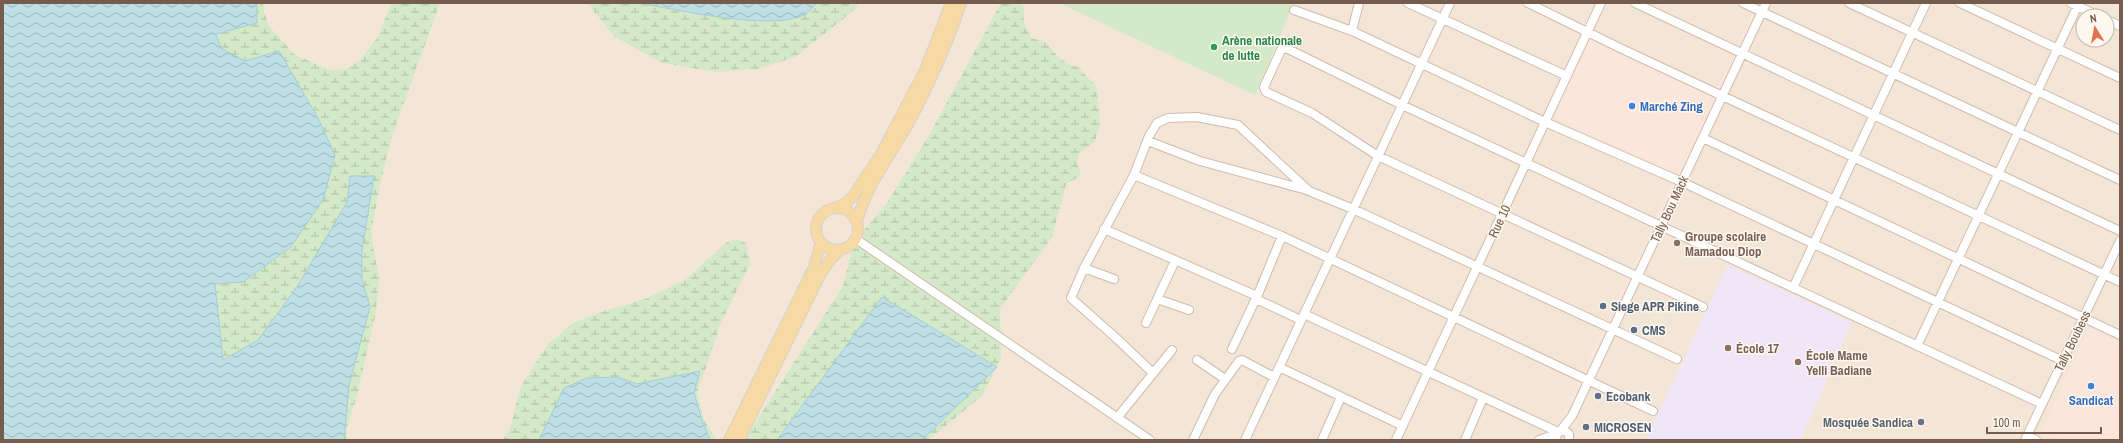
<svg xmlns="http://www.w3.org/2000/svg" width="2123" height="443" viewBox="0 0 2123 443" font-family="'Archivo Narrow',sans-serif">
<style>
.residential{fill:#f3e6d7;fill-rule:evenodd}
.commercial{fill:#fbe6dc}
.education{fill:#f1e5f8}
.green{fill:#d4e9c7}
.wetland{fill:url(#wetland-marsh)}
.water{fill:url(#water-waves);stroke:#a3ced6}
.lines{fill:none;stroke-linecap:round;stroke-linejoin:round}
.minor-casing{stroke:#cebcae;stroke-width:10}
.major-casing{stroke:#d8d1cd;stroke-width:12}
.minor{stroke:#fff;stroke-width:8}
.major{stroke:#f7d9a4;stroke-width:10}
.leisure-dot{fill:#2e9e5b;stroke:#fef8ef;stroke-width:1.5}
.shop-dot{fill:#3f7fe0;stroke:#fef8ef;stroke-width:1.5}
.education-dot{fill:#8d6e63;stroke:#fef8ef;stroke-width:1.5}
.service-dot{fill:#5c6f8a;stroke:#fef8ef;stroke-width:1.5}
.worship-dot{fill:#6b7280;stroke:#fef8ef;stroke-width:1.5}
.labels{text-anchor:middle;stroke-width:3;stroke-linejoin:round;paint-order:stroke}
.leisure-label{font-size:13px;font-weight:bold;fill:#27864d;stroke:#fef8ef;text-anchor:start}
.shop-label{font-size:13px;font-weight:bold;fill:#366cbe;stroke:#fef8ef;text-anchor:start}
.street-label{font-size:13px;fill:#755c4d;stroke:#fef8ef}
.education-label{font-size:13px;font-weight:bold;fill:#785e54;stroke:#fef8ef;text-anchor:start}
.service-label{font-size:13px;font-weight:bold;fill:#4e5e75;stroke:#fef8ef;text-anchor:start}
.worship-label{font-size:13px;font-weight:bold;fill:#5b616d;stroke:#fef8ef;text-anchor:end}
</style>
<defs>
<pattern id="wetland-marsh" width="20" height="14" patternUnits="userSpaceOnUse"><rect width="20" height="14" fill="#d4e9c7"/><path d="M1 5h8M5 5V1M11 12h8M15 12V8" fill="none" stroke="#b1c0a4"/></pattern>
<pattern id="water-waves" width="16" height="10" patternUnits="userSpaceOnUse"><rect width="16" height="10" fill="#bddfe5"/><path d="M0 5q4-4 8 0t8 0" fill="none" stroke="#9eb8bc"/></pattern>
</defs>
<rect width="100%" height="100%" fill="#fcf4e8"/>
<path class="residential" d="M3,3H2120V440H3ZM2083,16H2107V40H2083Z"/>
<path class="commercial" d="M1758,3H1771L1574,423L1561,418Z
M1591,38L1712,95L1675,174L1552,117Z
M2089,328L2120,342V440H2064L2042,430Z"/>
<path class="education" d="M1728,265L1852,322L1805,430L1801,440H1646Z"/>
<path class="green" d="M1059,3H1294L1255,95Z"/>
<path class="wetland" d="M257,3H263L264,12L269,26L294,54L329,70L346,69L360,60L379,35L391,3H440L392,136L380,185L371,233L379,279L376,312L358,392L347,428L346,440H344L349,385L370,307L362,280V250L374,176H350L347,202L297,287L258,340L223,360L215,284L243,282L245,61L221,48L216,34L257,23Z
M587,3H640L693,14H806L817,3H859L853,11L795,57L757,69L716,72L662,63L615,37Z
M1001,3H1018L1024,7V23L1031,38L1045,42L1058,57L1068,64L1078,67L1097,87L1100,125L1095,142L1079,153L1077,161L1081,176L1066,184L1052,237L1000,309L1001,358L982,396L928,440H922L996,367L882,297L777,440H710L702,420L694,393L699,371L637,384L617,377L587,378L564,388L539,440H503L510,429L520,388L547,345L573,323L607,310L645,299L685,280L727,242L736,239L746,243L750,264L721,323L697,393L704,420L716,439L731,440L750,431L843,286L854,242L887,203L928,137Z"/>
<path class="water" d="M3,3H257V23L216,34L221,48L245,61L279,51L318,118L335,155L323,200L290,248L243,282L215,284L223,360L258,340L297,287L347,202L350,176H374L362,250V280L370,307L349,385L344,440H3Z
M640,3H817C813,6 810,11 806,14C776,32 676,10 640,3Z
M882,297L997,367L922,440H777Z
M700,371L694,393L702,420L710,440H539L564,388L587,378L617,377L637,384Z"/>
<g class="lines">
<g class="minor-casing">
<path id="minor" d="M1408,3L1567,76
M1528,3L1620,48L2120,282
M1635,3L2120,231
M1743,3L2120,180
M1849,3L2120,130
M1960,3L2120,78
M2071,3L2099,16
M1294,10L1352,31L1545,122L1682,182L2063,361
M2107,20L2120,26
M1352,31L1359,3
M1703,138L2120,335
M1148,141L1200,161L1307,190
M1134,175L1282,236L1653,411
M1104,229L1257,296
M856,239L1150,440
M1084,268L1134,175L1149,136L1157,123L1168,118L1197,117L1238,125L1309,191L1353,209L1677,359
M1114,279L1084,268L1071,298L1115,337L1153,373
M1793,288L1926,3
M1157,299L1189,310
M1256,299L1301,320
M1703,307L1378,156L1312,113L1266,92L1264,87L1281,50L1286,48L1402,105L2042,404
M1304,314L1558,432
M1146,323L1175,261
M1917,346L2079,3
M1232,349L1259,292L1282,236
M1197,360L1225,379
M1279,367L1403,426
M1117,418L1172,350
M1561,430L1572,416L1766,3
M2027,436L2036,440
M1193,440L1215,394L1239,361L1242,360L1274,377
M1245,440L1450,3
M1322,440L1341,397
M1396,440L1601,3
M1465,440L1483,398
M1539,440L1556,434
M1556,440L1557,433L1564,430L1569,434V440
M2025,440L2120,241"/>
</g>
<g class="major-casing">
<path id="major" d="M835,208L846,203L853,196L881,154L925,70L951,3
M816 229a21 21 0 1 1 42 0a21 21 0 1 1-42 0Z
M857,221C866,187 889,157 907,126C928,87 947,45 961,3
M729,440L814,267L821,242
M739,440L820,275L830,260L841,249"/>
</g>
<use href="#minor" class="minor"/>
<use href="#major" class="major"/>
</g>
<circle class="leisure-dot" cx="1214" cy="47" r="4"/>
<g class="shop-dot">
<circle cx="1632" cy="106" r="4"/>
<circle cx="2091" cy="386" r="4"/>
</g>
<g class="education-dot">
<circle cx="1677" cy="243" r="4"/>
<circle cx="1728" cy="348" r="4"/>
<circle cx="1798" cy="362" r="4"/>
</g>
<g class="service-dot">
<circle cx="1603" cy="306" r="4"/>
<circle cx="1634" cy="330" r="4"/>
<circle cx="1598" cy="396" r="4"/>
<circle cx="1586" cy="427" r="4"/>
</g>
<circle class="worship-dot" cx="1921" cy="422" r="4"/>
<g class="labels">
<g class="leisure-label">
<text x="1222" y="45">Arène nationale<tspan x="1222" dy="15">de lutte</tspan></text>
</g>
<g class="shop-label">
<text x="1640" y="111">Marché Zing</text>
<text x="2091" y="405" text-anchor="middle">Sandicat</text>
</g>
<g class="street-label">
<text transform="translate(1669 209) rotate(-65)" y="5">Tally Bou Mack</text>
<text transform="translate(1499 221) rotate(-65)" y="5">Rue 10</text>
<text transform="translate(2072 341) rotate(-64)" y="5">Tally Boubess</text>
</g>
<g class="education-label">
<text x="1685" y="241">Groupe scolaire<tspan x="1685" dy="15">Mamadou Diop</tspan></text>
<text x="1736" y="353">École 17</text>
<text x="1806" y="360">École Mame<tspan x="1806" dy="15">Yelli Badiane</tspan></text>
</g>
<g class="service-label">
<text x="1611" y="311">Siege APR Pikine</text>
<text x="1642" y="335">CMS</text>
<text x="1606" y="401">Ecobank</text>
<text x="1594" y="432">MICROSEN</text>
</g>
<g class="worship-label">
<text x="1913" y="427">Mosquée Sandica</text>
</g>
</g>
<rect width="2123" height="443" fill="none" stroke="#755c4d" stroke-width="8"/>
<g transform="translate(2095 28) rotate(349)"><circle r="19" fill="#fef8ef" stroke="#c7baae"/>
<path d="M0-3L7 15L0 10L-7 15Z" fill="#e17352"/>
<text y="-6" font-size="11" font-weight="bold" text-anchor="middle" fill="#755c4d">N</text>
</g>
<path d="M1987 427v6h114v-6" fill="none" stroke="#755c4d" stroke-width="2"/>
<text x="1993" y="427" font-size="12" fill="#755c4d" stroke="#fef8ef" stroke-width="3" paint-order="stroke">100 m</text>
</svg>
